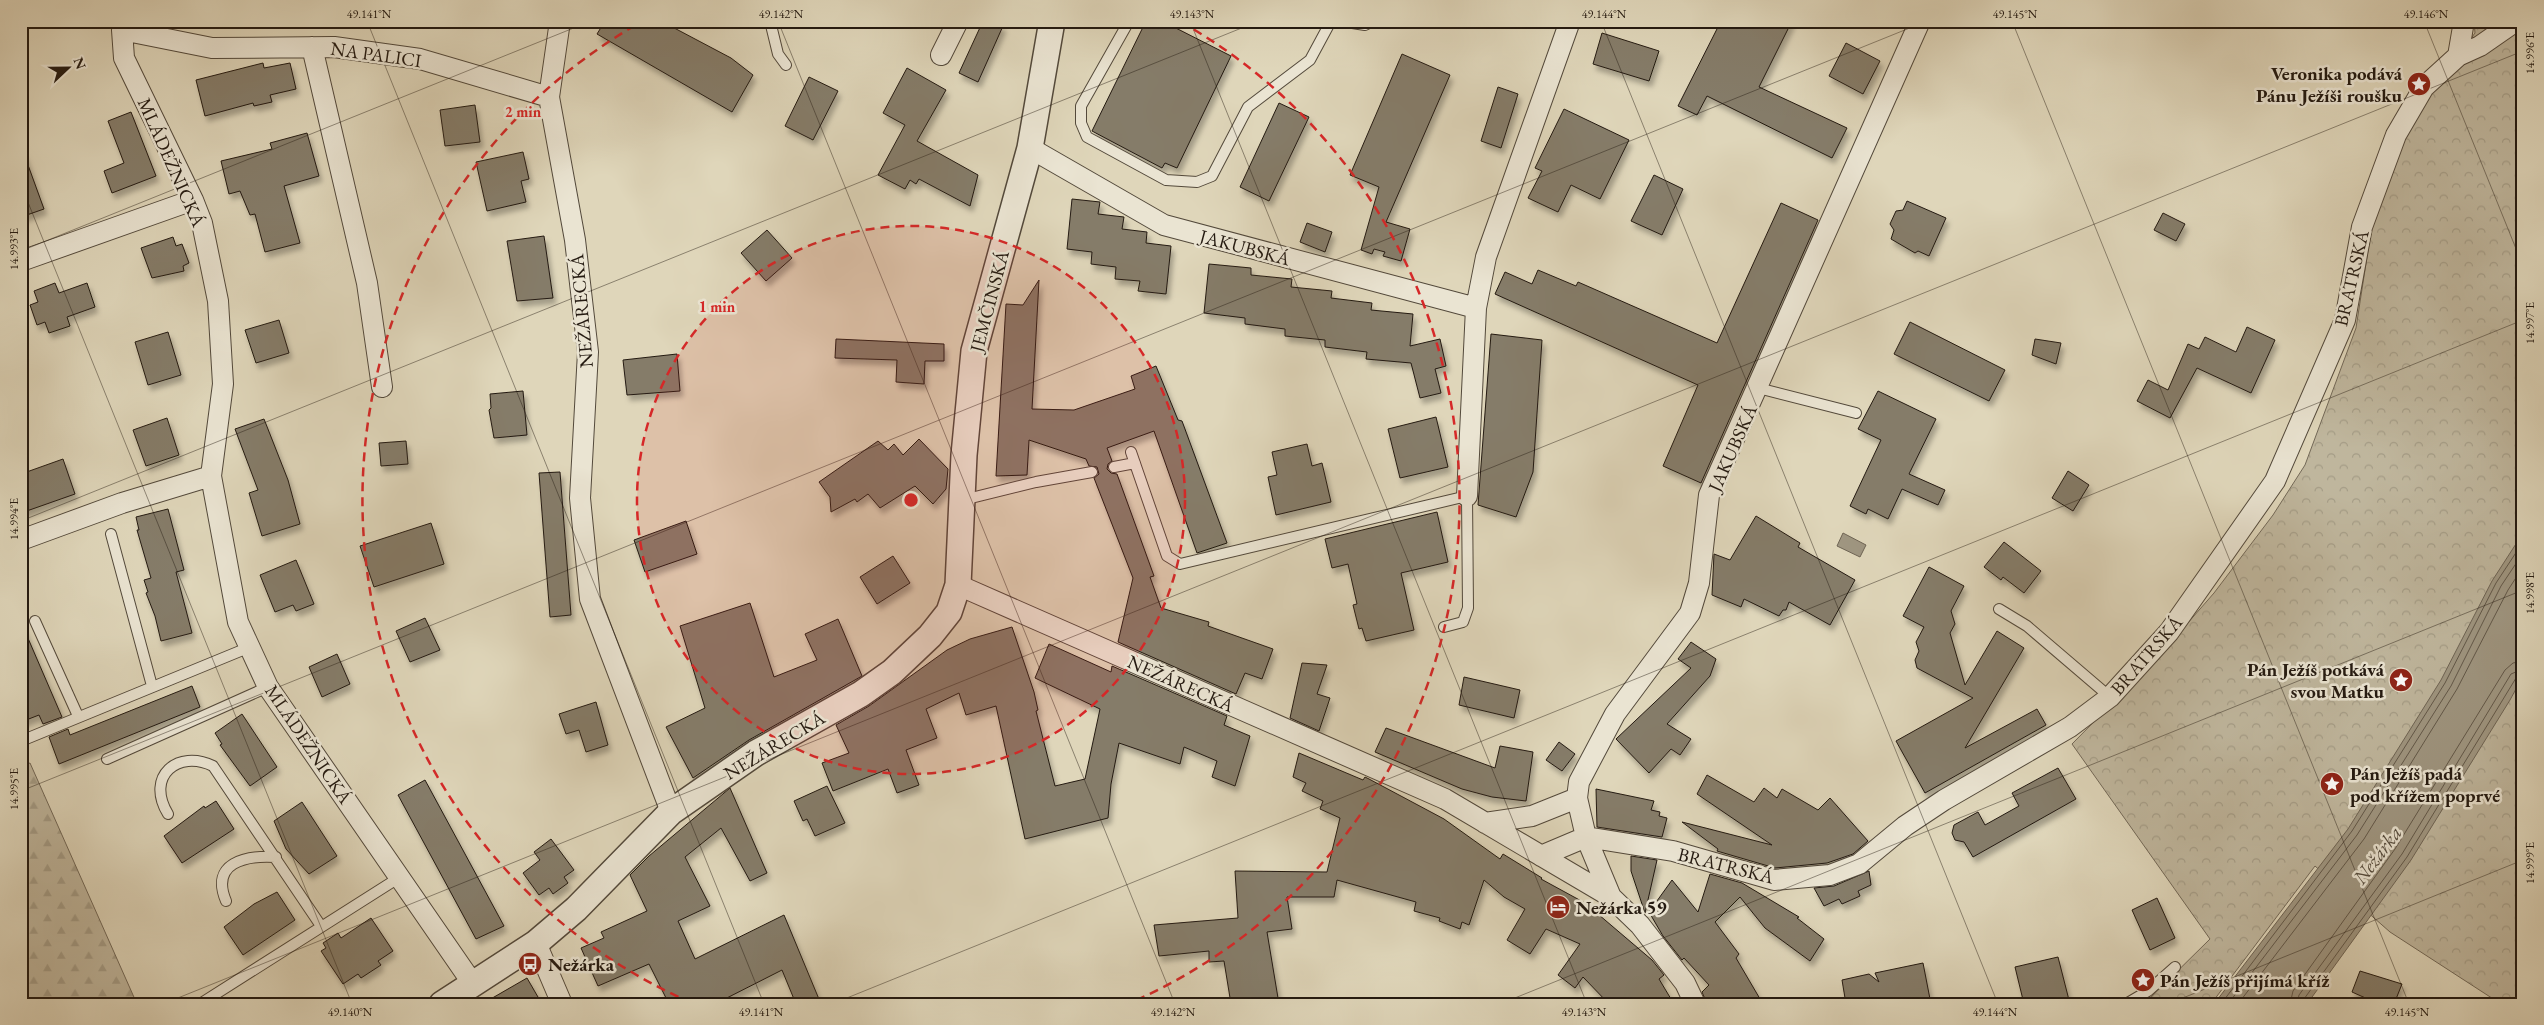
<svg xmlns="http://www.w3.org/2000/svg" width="2544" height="1025" viewBox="0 0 2544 1025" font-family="'EB Garamond',serif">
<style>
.forest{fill:url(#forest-firs);stroke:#726857}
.park{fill:url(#park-crowns);stroke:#726857}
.water{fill:#9f9681;stroke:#6e6454}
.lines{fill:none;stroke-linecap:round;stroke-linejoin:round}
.shore{stroke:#625849;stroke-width:1}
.building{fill:#857c69;stroke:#241a11;filter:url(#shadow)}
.service-casing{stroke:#53493b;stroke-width:12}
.minor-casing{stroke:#53493b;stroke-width:22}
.tertiary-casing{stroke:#53493b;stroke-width:28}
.service{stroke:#eae4d2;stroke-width:10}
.minor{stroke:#eae4d2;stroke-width:20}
.tertiary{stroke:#eae4d2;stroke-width:25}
.ticks{fill:none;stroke:#241a11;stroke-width:1;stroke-opacity:0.45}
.ring{fill:none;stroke:#d62828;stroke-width:2.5;stroke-dasharray:9 6}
.labels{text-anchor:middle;stroke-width:5;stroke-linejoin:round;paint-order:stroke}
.street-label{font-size:19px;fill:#241a11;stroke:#eae4d2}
.poi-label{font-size:19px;font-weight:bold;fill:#241a11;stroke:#eae4d2;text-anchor:start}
.water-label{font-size:20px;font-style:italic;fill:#554c3e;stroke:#eae4d2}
.centre{fill:#d62828;stroke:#eae4d2;stroke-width:2.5}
.ring-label{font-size:15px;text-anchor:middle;font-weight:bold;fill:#d62828;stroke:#eae4d2;stroke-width:5;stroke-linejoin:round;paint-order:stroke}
.neatline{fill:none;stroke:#241a11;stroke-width:2}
.ticks-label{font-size:12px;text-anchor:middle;fill:#241a11}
</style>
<defs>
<pattern id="forest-firs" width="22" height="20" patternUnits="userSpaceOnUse" patternTransform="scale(1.25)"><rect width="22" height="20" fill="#bfb69d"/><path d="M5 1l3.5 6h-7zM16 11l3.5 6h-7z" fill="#a49c86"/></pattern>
<pattern id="park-crowns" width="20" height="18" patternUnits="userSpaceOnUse" patternTransform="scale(1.25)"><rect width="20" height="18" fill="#bfb69d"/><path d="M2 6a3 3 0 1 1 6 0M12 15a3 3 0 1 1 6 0" fill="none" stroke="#a49c86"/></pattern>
<filter id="shadow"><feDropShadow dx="3" dy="5.5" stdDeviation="2.5" flood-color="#0004"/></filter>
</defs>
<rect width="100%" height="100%" fill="#dfd6ba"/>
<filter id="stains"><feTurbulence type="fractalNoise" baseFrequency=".004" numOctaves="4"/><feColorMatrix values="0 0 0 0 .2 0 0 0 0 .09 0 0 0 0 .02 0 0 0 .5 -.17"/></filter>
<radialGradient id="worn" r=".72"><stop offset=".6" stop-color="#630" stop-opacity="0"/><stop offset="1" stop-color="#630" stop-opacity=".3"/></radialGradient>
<path class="forest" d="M30,763L137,1004H21V766Z"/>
<path class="park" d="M2474,21H2523V1002L2521,1004H2501L2390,932L2315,866L2211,1004H2144L2210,939L2072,744L2158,657L2214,593L2273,515L2305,465L2356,328L2371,231L2394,160L2427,97L2475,33Z"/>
<path class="water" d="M1843,533L1866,545L1860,557L1837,546Z
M2523,533V676L2510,700L2411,860L2307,1004H2214L2348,829L2441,680L2492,581Z"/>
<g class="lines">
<path class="shore" d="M2221,1004L2352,831L2445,683L2496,583L2523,542
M2228,1004L2357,835L2451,686L2501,586L2523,553
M2238,1004L2364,839L2457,689L2508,590L2523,567
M2290,1004L2293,991L2395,849L2505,670L2513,663L2523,661
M2297,1004L2299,995L2402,854L2511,674L2523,669
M2303,1004L2304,999L2407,857L2516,678L2523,675"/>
</g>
<path class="building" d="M605,21H661L731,58L753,75L732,112L597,34Z
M983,21H993L1003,26L978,82L959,73Z
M1146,21H1162L1231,56L1177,168L1165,163L1162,168L1092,131Z
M1721,21H1792L1759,87L1847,128L1832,158L1707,96L1697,115L1678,106Z
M1602,33L1659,51L1649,81L1593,64Z
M1846,43L1880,61L1863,94L1829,76Z
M1402,54L1450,75L1386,222L1410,229L1401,261L1383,256L1385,252L1374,249L1372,254L1361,250L1379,187L1350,175Z
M263,63L264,68L290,63L296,89L270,95L272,102L254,106L253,103L205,116L196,80Z
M907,68L946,90L917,141L978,175L970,206L919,179L916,184L910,180L905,189L878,175L905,125L883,113Z
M809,77L838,91L813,140L785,126Z
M1498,87L1518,94L1501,148L1481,141Z
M1279,103L1309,117L1269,201L1240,187Z
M475,105L480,142L445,146L440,110Z
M1564,109L1629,140L1600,199L1571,185L1558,212L1528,198L1542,171L1535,168Z
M131,112L156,176L112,193L104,171L124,163L108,121Z
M307,133L319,176L284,186L300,243L265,252L255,214L250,215L240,191L229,194L221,161L272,149L270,143Z
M523,152L529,179L521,181L526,202L487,211L476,162Z
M21,154H24L44,209L21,217Z
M1654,175L1683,189L1662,235L1631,221Z
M1072,199L1100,202L1098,214L1124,217L1122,229L1147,232L1146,243L1171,246L1166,294L1138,291L1140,281L1115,279L1116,267L1091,264L1092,252L1067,249Z
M1907,201L1946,218L1929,256L1918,251L1915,253L1891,239L1894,230L1890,224L1896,211L1903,210Z
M1781,203L1818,220L1701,483L1663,466L1698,385L1495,294L1505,272L1532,284L1538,270L1576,286L1578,282L1717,343Z
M2163,213L2185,224L2176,241L2154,230Z
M1307,223L1332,232L1325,252L1300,242Z
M767,230L792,258L766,281L741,253Z
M544,236L553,298L517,301L507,241Z
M173,237L176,246L182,244L189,263L183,266L184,271L152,278L141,248Z
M1209,264L1251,268V275L1292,279L1291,287L1332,291L1331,298L1372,303L1371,310L1413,314L1410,346L1440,339L1446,366L1435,369L1441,393L1420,398L1411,363L1366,359L1367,352L1325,347V340L1285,336V329L1245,324V318L1204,313Z
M1039,280L1032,409L1074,410L1135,389L1131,376L1156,366L1178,420L1182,421L1227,543L1197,553L1154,431L1107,448L1112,461L1108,464L1107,469L1111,473L1117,474L1154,576L1150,577L1161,608L1209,622L1208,626L1273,649L1262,679L1245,673L1236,694L1118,642L1133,578L1094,478L1099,474L1097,467L1089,466L1086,459L1029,440L1027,475L996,476L1006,304L1023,305Z
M55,283L59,293L87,283L95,307L67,317L70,326L49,333L45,322L37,325L30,305L38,302L34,291Z
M279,320L289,353L256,363L245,330Z
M1910,322L2005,370L1989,401L1894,354Z
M2247,327L2275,340L2251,393L2197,368L2170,418L2137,401L2148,380L2168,390L2188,344L2199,349L2205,337L2236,352Z
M168,332L181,375L148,385L135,342Z
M1491,334L1542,340L1533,472L1516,517L1478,505Z
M836,339L944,344V361H925L924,384L896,382L897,360L835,358Z
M2035,339L2061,343L2056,364L2032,355Z
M677,354L680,391L627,395L623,360Z
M523,391L527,435L494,438L489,410L491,408L490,394Z
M1878,391L1936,419L1909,474L1945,490L1938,505L1902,489L1888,519L1868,509L1866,514L1850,506L1881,440L1858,429Z
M1436,417L1448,467L1400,478L1388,429Z
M167,418L179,455L146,466L133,430Z
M264,419L288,480L300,524L262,536L249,493L258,490L235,429Z
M919,439L948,469L946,489L933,504L915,486L880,508L868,494L857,502L855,499L831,512L830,497L819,482L878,441L888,450L894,444L903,455Z
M406,441L408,464L381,466L379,443Z
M1307,444L1312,466L1322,463L1331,502L1276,515L1268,477L1277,475L1272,452Z
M63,459L75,494L21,513V474Z
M2068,471L2089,485L2073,511L2052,498Z
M560,472L571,615L550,617L539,473Z
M168,509L184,570L176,572L192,633L161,641L155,616L146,593L148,592L144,580L151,578L137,530H139L136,517Z
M1437,512L1448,562L1401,573L1414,630L1366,641L1362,628L1359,629L1353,605L1357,604L1348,564L1332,568L1325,539Z
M1756,516L1800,543L1798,547L1855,580L1830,625L1789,602L1786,610H1783L1779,616L1744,599L1741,607L1712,595L1714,554L1730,560Z
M686,521L697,554L645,572L634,540Z
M431,523L444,564L374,587L360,546Z
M2004,542L2041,571L2024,593L2003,577L2001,580L1984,567Z
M893,556L910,583L877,604L860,577Z
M296,560L314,604L296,611L293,605L275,612L260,575Z
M1929,567L1964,586L1951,611L1955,624L1950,633L1965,685L1997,631L2024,648L1965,748L2037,709L2046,725L1925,793L1896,741L1973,698L1917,668L1915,660L1919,651L1916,642L1924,627L1903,616Z
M750,603L774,677L817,660L805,634L838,619L862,676L749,740L693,778L666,727L705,708L680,626Z
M425,618L440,650L410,662L396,631Z
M21,622L62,717L43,724L39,715L21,722Z
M1012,627L1034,692L1038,710L1036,711L1055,786L1085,779L1100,709L1035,678L1049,644L1111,672L1112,666L1227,716L1224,725L1250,736L1235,786L1212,777L1217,761L1184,747L1180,764L1119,743L1111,784L1108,818L1025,839L996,706L966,715L959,693L926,709L937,738L906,750L919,785L897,793L888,769L833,791L822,763L849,753L836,725L869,706L947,650L970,639Z
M1691,642L1716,659L1710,676L1667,724L1691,739L1680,755L1671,749L1649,773L1616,739L1691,668L1678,659Z
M337,654L350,684L322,697L309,667Z
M1302,663L1327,665L1317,694L1330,698L1319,731L1290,718Z
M1464,677L1520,690L1514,718L1459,705Z
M192,686L200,707L59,764L49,737L68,729L70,735Z
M596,702L608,745L586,752L579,730L566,734L559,714Z
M242,714L277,767L250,786L220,745L222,744L215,733Z
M1386,728L1495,768L1500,746L1533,752L1526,801L1492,797L1462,789L1375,752Z
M1559,742L1575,754L1562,771L1546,760Z
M1299,753L1363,780L1365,777L1369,779L1444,819L1500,859L1503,854L1542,878L1541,879L1585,903L1652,960L1664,975L1659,979L1674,1004H1609L1583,977L1575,988L1558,975L1580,944L1546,929L1530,954L1507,940L1525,909L1504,897L1484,880L1469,925L1462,922L1460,929L1439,921L1440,918L1414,911L1416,902L1337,880L1334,897H1287L1292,929L1267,932L1279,1004H1231L1224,961L1209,962V951L1159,956L1154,925L1238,918L1235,871L1327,872L1340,818L1320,809L1323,801L1302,791L1306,783L1293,777Z
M2058,768L2076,799L1973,857L1964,842L1955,840L1952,833L1954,825L1978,812L1985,825L2019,806L2012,793Z
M1707,775L1754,802L1764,788L1777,798L1782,789L1818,810L1830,798L1868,841L1853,854L1827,863L1775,868L1717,851L1718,849L1682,822L1772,845L1697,794Z
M425,780L504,926L476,939L398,795Z
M827,786L845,823L815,836L807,819L803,821L794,801Z
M730,788L767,873L750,881L721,828L685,857L710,906L678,921L695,959L784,915L821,1004H796L782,970L715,1004H669L649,964L598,986L581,948L604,938L601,932L647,911L630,875L649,856Z
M1596,789L1654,801L1651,810L1660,812L1659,816L1667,818L1662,837L1597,827Z
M216,801L234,829L182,863L164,836L204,806L205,808Z
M302,802L337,856L309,874L286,849L274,821Z
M551,839L574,870L564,877L568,883L553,894L549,888L539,895L523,873L540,860L534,852Z
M1631,856L1657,860L1645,913L1631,871Z
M1869,871L1871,885L1858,891L1860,896L1842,904L1839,899L1824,906L1814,888L1834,886Z
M1710,874L1742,883L1799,917L1797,918L1824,939L1810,961L1765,928L1740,897L1715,922L1739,954L1736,958L1763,1004H1707L1702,992L1709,985L1684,958L1682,960L1663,936L1649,912L1672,880L1698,912Z
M277,892L295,920L243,955L224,927L254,904Z
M2157,898L2175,938L2150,950L2132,910Z
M371,918L393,951L378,961L381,965L361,978L358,974L343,984L321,951L326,948L323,943L338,933L341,938Z
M2058,957L2070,1004H2024L2015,967Z
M1923,963L1930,999L1921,1004H1846L1842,980L1869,974L1879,982L1875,973Z
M2360,971L2402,984L2394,1004H2379L2352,992Z
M527,978L542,1004H482Z"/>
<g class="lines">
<g class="service-casing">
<path id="service" d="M770,21L778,54L786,65
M1129,21L1081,106V123L1087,137L1166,180L1197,182L1212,176L1248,107L1310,60L1331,21
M1340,21L1365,25L1373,21
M1758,388L1856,413
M1131,452L1167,556L1180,564L1467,496L1468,608L1463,622L1444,627
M1114,467L1135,463
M963,500L1036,482L1092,472
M111,534L152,686
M1999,609L2027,626L2110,697
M35,621L78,716
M21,741L250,647
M107,759L268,687
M168,814C145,776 178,749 213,766L321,926
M226,901C210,863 245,855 276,857
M200,1004L400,877
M2126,1004L2148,991L2175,967"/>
</g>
<g class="minor-casing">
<path id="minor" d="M560,21L549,97L575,240L588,352L580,498L590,599L671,812
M312,47L367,283L382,387
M941,55L958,21
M2458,56L2464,21
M1030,148L1164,225L1476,308
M21,261L193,200
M1467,496L1476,308L1486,257L1570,21
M21,540L122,503L211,476
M958,585L1445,799L1611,897L1640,925L1685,983L1695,1004
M1485,823L1532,816L1577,798
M1541,856L1586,837L1673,851L1774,880L1830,875L1859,864L1905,826L1944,800L2070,727L2110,697L2169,632L2275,481L2345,320L2362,227L2396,135L2424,87L2458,56L2480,46L2516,21
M1611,897L1586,837L1577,798L1579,782L1615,714L1690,613L1699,583L1709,495L1920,21
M536,943L562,1004
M473,984L268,687L238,622L211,476L223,384L218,301L202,223L193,200L124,58L122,30L212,48L334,47L420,59L549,97"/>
</g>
<g class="tertiary-casing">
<path id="tertiary" d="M442,1004L536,943L576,909L671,812L756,753L861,694L892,672L930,636L949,612L958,585L964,455L974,351L1030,148L1052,21"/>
</g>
<use href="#service" class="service"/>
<use href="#minor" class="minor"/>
<use href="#tertiary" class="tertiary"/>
</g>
<path class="ticks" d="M367,21L764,1004M778,21L1175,1004M1190,21L1587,1004M1601,21L1998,1004M2012,21L2409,1004M2424,21L2523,266M21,185L352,1004M21,251L591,21M21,521L1259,21M21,791L1927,21M163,1004L2523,51M832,1004L2523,320M1500,1004L2523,590M2168,1004L2523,860"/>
<circle cx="911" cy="500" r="274" fill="#d62828" fill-opacity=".12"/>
<g class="ring">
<circle cx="911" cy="500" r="274"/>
<path d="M692 1003A549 549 0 0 1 641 22M1181 22A549 549 0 0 1 1130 1003"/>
</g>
<defs>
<g id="sight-disc" transform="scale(1.25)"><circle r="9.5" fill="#8f2418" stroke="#eae4d2"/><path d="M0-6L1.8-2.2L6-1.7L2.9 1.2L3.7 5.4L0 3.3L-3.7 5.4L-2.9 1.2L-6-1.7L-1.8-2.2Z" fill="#fff"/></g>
<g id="hotel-disc" transform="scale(1.25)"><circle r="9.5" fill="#8f2418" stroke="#eae4d2"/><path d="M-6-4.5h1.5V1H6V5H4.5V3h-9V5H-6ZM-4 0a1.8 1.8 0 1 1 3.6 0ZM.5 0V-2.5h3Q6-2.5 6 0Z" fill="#fff"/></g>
<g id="bus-disc" transform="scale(1.25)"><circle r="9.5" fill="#8f2418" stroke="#eae4d2"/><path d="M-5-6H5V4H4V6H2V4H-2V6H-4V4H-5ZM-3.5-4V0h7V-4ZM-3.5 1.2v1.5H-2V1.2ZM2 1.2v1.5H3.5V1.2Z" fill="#fff"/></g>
</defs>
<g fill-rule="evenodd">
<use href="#sight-disc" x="2419" y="84"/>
<use href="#sight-disc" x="2401" y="680"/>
<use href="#sight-disc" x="2332" y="784"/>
<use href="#hotel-disc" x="1558" y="907"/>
<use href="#bus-disc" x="530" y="964"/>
<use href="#sight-disc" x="2143" y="980"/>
</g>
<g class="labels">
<g class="street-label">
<text transform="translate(376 54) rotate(8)" y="7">NA PALICI</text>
<text transform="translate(172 162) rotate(66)" y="7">MLÁDEŽNICKÁ</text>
<text transform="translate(1245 247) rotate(15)" y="7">JAKUBSKÁ</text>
<text transform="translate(2351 278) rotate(-77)" y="7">BRATRSKÁ</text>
<text transform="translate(989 301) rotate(-75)" y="7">JEMČINSKÁ</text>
<text transform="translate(581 311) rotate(-95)" y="7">NEŽÁRECKÁ</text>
<text transform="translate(1732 448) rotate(-66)" y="7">JAKUBSKÁ</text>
<text transform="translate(2146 655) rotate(-49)" y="7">BRATRSKÁ</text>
<text transform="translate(1181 683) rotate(24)" y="7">NEŽÁRECKÁ</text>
<text transform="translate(309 744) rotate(56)" y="7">MLÁDEŽNICKÁ</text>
<text transform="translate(774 745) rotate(-31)" y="7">NEŽÁRECKÁ</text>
<text transform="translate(1726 865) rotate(14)" y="7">BRATRSKÁ</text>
</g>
<g class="poi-label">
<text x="2402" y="80" text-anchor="end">Veronika podává<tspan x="2402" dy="22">Pánu Ježíši roušku</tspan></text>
<text x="2384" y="676" text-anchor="end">Pán Ježíš potkává<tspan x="2384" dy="22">svou Matku</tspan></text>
<text x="2350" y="780">Pán Ježíš padá<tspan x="2350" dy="22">pod křížem poprvé</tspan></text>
<text x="1576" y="914">Nežárka 59</text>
<text x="548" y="971">Nežárka</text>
<text x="2160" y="987">Pán Ježíš přijímá kříž</text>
</g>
<g class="water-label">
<text transform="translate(2377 855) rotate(-53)" y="7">Nežárka</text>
</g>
</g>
<circle cx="911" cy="500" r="8" class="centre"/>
<g class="ring-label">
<text x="523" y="117">2 min</text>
<text x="717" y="312">1 min</text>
</g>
<rect width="2544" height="1025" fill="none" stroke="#dfd6ba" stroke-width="55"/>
<g transform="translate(68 68) rotate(68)" stroke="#eae4d2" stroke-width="4" paint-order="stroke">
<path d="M0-4L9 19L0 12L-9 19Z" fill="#241a11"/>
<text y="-8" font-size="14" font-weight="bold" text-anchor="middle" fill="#241a11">N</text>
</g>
<rect x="28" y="28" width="2488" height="970" class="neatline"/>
<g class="ticks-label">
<text x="369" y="18">49.141°N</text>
<text x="781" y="18">49.142°N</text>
<text x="1192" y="18">49.143°N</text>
<text x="1604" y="18">49.144°N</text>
<text x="2015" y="18">49.145°N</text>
<text x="2426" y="18">49.146°N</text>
<text transform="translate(2530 53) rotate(-90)" y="4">14.996°E</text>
<text transform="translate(14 249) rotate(-90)" y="4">14.993°E</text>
<text transform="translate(2530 323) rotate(-90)" y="4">14.997°E</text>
<text transform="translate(14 519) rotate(-90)" y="4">14.994°E</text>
<text transform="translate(2530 593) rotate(-90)" y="4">14.998°E</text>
<text transform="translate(14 789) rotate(-90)" y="4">14.995°E</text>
<text transform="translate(2530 863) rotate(-90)" y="4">14.999°E</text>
<text x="350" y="1016">49.140°N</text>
<text x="761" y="1016">49.141°N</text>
<text x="1173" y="1016">49.142°N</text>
<text x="1584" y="1016">49.143°N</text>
<text x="1995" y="1016">49.144°N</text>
<text x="2407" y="1016">49.145°N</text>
</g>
<rect width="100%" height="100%" filter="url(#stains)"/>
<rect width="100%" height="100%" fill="url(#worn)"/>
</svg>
